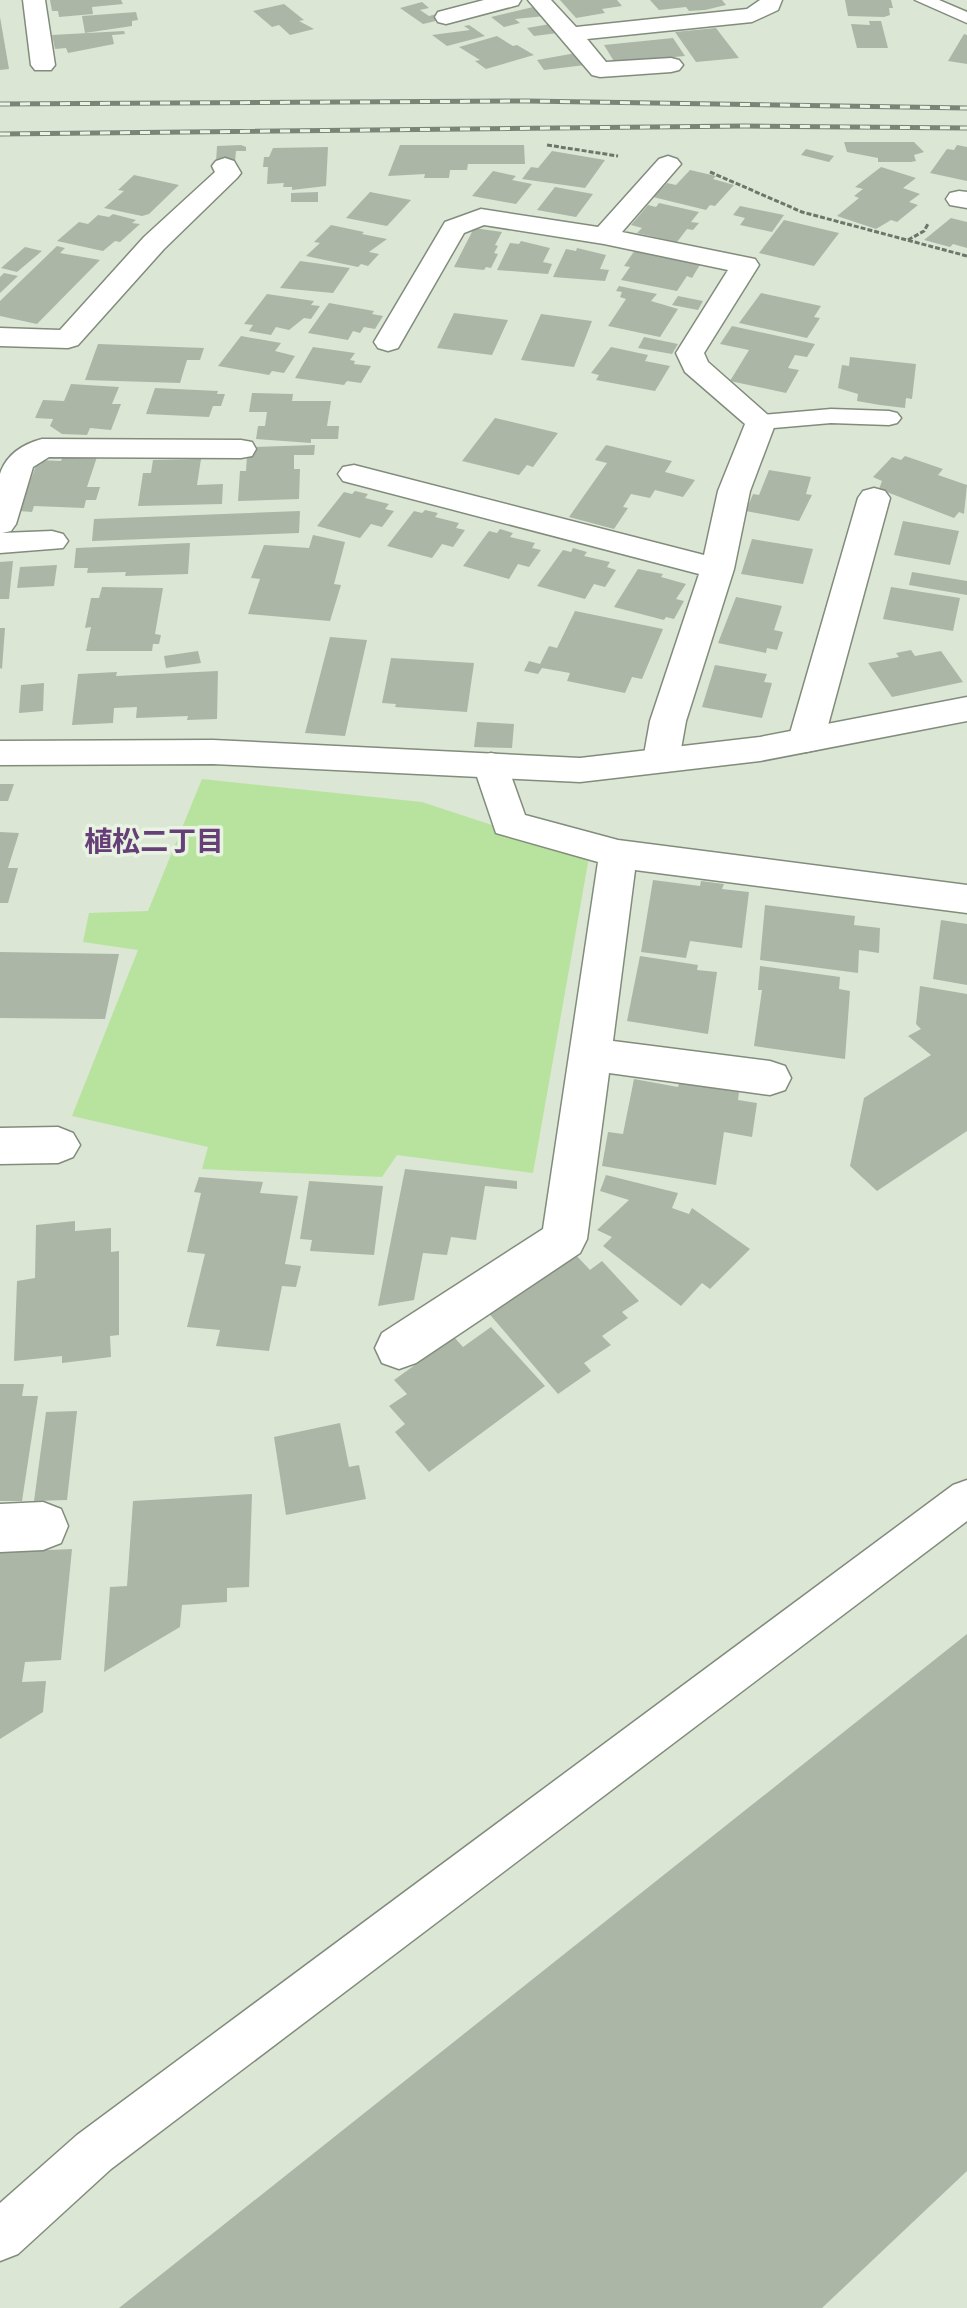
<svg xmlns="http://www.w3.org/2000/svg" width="967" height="2308" viewBox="0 0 967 2308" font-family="'Source Sans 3','Noto Sans JP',sans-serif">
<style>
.green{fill:#b8e39e}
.building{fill:#acb6a6}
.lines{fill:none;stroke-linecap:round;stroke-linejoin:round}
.lane-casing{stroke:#828c7c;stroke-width:3}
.street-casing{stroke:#828c7c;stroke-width:3}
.secondary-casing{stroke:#828c7c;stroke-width:3}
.path{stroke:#6e756a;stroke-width:3;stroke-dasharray:5 2;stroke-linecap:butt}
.lane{fill:#fff;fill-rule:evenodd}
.street{fill:#fff;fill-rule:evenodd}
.secondary{fill:#fff;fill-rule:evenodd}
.rail-casing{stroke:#7c8478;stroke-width:5}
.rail{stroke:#e8f3e2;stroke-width:3;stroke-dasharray:10;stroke-linecap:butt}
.labels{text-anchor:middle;stroke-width:7;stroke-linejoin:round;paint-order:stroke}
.neighbourhood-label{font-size:28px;font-weight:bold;fill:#663f78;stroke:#e8f3e2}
</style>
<rect width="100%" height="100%" fill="#dbe6d5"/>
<path class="green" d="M202,779L422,802L589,857L533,1173L397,1155L382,1177L202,1169L208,1147L72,1116L138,950L83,942L89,913L148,911Z"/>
<path class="building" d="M50,0H121L123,4L92,7L93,14L59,17L58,11H52Z
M560,0H617L622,6L602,9L605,13L576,18Z
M650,0H722L726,5L705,10L689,11L686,7L659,10Z
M845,0H891L893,8H889L890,15L884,17L848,16Z
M422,2L429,8L420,10L429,16L437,14L444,19L423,24L400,8Z
M284,4L304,20L299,21L314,29L290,35L279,25L272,27L253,11Z
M533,7L545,16L515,19L520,23L504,27L491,17Z
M136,12L138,20L132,21V26L85,33L82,16Z
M0,17L9,69L0,70Z
M869,21H881L888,48H857L851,24L870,25Z
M550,24L558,33L534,36L527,28Z
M469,25L485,36L447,46L432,35L470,30L464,26Z
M716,28L739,58L696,62L675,32Z
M124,31L125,34L112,35L114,44L68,53L66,48L55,49L52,35Z
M964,34L967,35V64L948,61Z
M497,36L513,46L517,45L534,55L486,69L475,61L480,60L459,47Z
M673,38L685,56L615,63L604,45Z
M576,53L585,65L544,70L537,60Z
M844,142H914L924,152L914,155L916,161L911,162H878V158L847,152Z
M241,145L246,147V151H236L235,162H216L217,146Z
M400,145H524L525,164H468L467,170H450L449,178H424L425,174L388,176Z
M957,145L967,147V181L930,173L947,149L954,150Z
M328,147L326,186L292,190V187H283L284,183L267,184L268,167H263L264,157H269L273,148Z
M806,149L834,156L829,162L801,155Z
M552,151L605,160L585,188L522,179L531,167L538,168Z
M881,167L916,178L903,188L920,194L909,202L918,205L897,222L891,220L876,229L837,216L859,198L854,196L863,189L855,187Z
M690,170L716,176L713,179L734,185L715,206L710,205L706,210L653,197L667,183L676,185Z
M493,171L516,176L512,180L532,184L516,204L472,196Z
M134,175L179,185L149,214L142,216L104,208L124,191L118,190Z
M555,187L593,194L576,217L537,210Z
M318,192V202H291V193Z
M370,192L411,200L387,226L346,218Z
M659,203L699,212L691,222L699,223L693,230L687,229L677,242L637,233L642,228L631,225L648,205L656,207Z
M740,206L784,215L772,232L740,225L745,218L733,215Z
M113,214L136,220L132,223L140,224L120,242L115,241L103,251L57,241L79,222L88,224L98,215L109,217Z
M951,218L967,222V248L953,244L950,247L924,240Z
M784,220L839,233L814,266L759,253Z
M331,225L364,232L362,234L387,239L369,252L379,254L368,266L361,264L358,267L306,256L320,243L314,242Z
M474,228L502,232L495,245L498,246L494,253L498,254L491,268L486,267L484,270L454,267Z
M521,241L550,248L543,262L552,264L548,274L497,270L510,243L519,244Z
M57,246L65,248L60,253L100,260L37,324L0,316V301Z
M25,247L42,251L17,272L1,268Z
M577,248L606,255L600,269L609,270L605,281L553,277L566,249L576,251Z
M635,250L701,263L692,278L687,276L677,291L621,280L630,267L624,266Z
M300,261L350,268L333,293L280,288Z
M4,273L18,276L0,293V277Z
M619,286L657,294L651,301L678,309L660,337L608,326L626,299L620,297L622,292L616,291Z
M761,293L821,306L814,317L820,318L807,338L739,323Z
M267,294L314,301L311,305L320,306L311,319L304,318L289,330L276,327L271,335L249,331L253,325L244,324Z
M678,296L703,301L698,310L672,305Z
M329,303L374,311L372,314L383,316L375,329L364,327L360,333L353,331L348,340L308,333Z
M454,313L508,320L492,355L437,348Z
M541,314L592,321L574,367L521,360Z
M732,326L815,344L807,357L795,355L788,368L799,370L786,393L730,381L749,350L720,344Z
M241,336L281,343L275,351L295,356L284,373L272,371L269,375L218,366Z
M644,337L678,344L672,354L638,348Z
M98,344L204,348L200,360H187L180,383L85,380Z
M313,347L355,353L350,360L355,361L354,364L371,366L361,383L347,381L344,385L295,378Z
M611,347L648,355L645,361L670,366L655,391L596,380L599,375L591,373Z
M850,357L916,364L912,399L906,398L905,408L880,405L857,401L858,394L838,388L842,365L849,366Z
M71,384L119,387L112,404H121L111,430L90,428L87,435L62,434L50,426L53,419L35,418L43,400L64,401Z
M155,388L218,391L217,394H225L221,406H213L209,417L146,414Z
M252,393L293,394L292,401H331L327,426H339L338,439H311V443L256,439L258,426H265L267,412H249Z
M495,418L558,433L533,467L527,465L519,475L462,461Z
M315,445L314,455H294V469H300L299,499L238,501L240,471H246L247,456H253L254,447Z
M606,445L672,461L665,472L695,480L683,497L655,490L650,498L631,494L623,507L628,508L614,529L569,517L607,463L595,460Z
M63,456L97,457L87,487H100L96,500H86L84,508L34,506L32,512L19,511L38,460L61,461Z
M905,456L943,469L938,475L967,485L964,514L959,512L954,518L879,489L882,481L873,477L892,457L901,460Z
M201,459L197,485L223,484L222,504L138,506L143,473H151L153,460Z
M769,470L811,477L806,494L812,495L799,521L746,511L753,494L759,495Z
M355,491L368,494L365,498L389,504L385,509L394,511L382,527L371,524L360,538L317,526L344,492L352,494Z
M425,510L438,513L435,517L459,523L456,528L465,530L453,547L442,544L432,558L387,546L414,511L422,513Z
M300,511L299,533L92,541L94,519Z
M903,521L959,531L950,565L894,555Z
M500,529L513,533L510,537L535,543L532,548L541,550L529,567L518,564L509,579L463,566L489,531L497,533Z
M313,535L345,542L334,584L341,585L330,621L248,614L260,579L251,578L264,545L309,548Z
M752,539L813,549L803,584L741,574Z
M190,543L188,574L125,576L126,572L87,573L88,568H74L76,548Z
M573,548L587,552L584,556L610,562L607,567L616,570L605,587L594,584L585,599L537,586L563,550L571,552Z
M13,561L9,599H0V562Z
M57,565L54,586L17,588L20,567Z
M638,569L663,574L661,577L686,584L676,599L684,601L674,619L666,617L664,620L614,607Z
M912,572L967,581V595L909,585Z
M102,587L163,588L155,634L161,635L159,644H153L152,651H86L91,627L85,628L91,598H99Z
M891,587L960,598L953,631L883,619Z
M736,597L782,606L774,630L783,632L777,650L767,648L766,653L718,643Z
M575,611L663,629L642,679L632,677L625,693L567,681L570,673L542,668L538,674L524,671L529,661L540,664L549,646L557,648Z
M0,628H5L2,669L0,668Z
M330,637L367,640L345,736L305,733Z
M911,650L915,656L941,651L963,682L892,697L868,663L899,657L896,653Z
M198,651L201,663L166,668L164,656Z
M391,658L474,663L467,712L395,707L396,704L382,703Z
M715,665L767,674L764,682L772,683L762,718L702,707Z
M218,671L217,719L187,720L188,716L136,718L137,707L114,708L113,723L72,725L78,674L117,672L116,676Z
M44,683L43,711L19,713L21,685Z
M477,722L514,724L512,748L474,747Z
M0,784H14L8,801H0Z
M0,832L19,833L8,868H18L8,903H0Z
M653,880L700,886L701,881L724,884L722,889L749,892L742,948L690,941L686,958L641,952Z
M765,905L855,916L854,925L880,928L879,953L859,950L858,973L760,960Z
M941,920L967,924V985L933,979Z
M0,952L119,954L105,1019L0,1018Z
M640,956L698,965L697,970L717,972L708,1034L627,1021Z
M760,966L840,977L839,989L850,991L845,1059L754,1046L762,990H758Z
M920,986L967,994V1131L877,1191L850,1166L864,1098L931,1055L908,1036L921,1029L916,1024Z
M634,1079L678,1087L679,1082L739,1092L738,1100L757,1103L752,1137L724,1132L716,1185L602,1166L608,1132L623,1134Z
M405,1169L517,1181V1189L485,1186L476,1240L451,1237L447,1255L423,1253L414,1300L378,1306Z
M606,1175L678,1193L672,1208L689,1214L692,1208L750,1249L710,1289L702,1283L681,1306L603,1246L612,1237L597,1230L629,1200L600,1191Z
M199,1177L263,1182L260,1193L298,1196L285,1264L301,1266L296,1287L282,1286L269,1351L216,1346L220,1330L187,1327L205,1254L187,1252L201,1193L194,1192Z
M309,1181L383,1186L374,1255L310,1251L312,1240L300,1239Z
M75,1221V1231L111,1228V1252L119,1251V1335L110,1336L111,1357L62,1363V1356L14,1361L17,1281L35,1278L36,1225Z
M574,1253L590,1270L602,1261L639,1301L622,1312L628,1318L602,1336L611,1345L584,1363L591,1371L558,1394L486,1310Z
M491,1327L545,1386L429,1472L395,1432L405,1424L389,1406L407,1394L394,1380L454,1337L463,1347Z
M0,1384H24L22,1396H38L22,1501H0Z
M77,1411L67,1500L34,1501L46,1412Z
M340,1423L349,1467L359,1465L366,1499L286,1515L274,1437Z
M252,1494L249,1587L227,1588V1602L182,1605L180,1627L104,1672L110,1587L127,1586L133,1501Z
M72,1549L61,1660L25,1662L22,1682L46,1681L43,1712L0,1739V1552Z
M967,1634V2171L822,2308H119Z"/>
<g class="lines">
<g class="lane-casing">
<path id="lane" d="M915,0H939L967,12V23Z
M831,409L889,411L897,413L901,418L897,423L889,425L831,423L761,429L753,427L749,422L753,417L761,415Z
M967,1480V1521L111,2169L18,2254L0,2261V2203L77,2135L953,1485Z"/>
</g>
<g class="street-casing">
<path id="street" d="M23,0H45L55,65L51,70H35L31,65Z
M484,0H521L518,5L446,24L438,22L435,17L438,12Z
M528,0H551L576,27L747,9L760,0H782L778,10L752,22L587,39L606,62L671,58L679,60L683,65L679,70L671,72L600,77L592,75Z
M668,156L677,159L681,164L622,232L755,259L759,265L704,353L708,362L776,422L750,491L734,569L686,721L679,760L674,769L661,772L648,769L643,760L650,721L699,574L343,481L338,474L343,467L354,465L704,555L718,491L745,424L685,372L676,353L728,270L604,244L484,225L464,233L398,348L388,351L378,348L374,342L445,222L481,209L598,227L659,159Z
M225,158L234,161L241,173L237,178L164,249L78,345L68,348L0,346V328L60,330L144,237L215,172L212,166L216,161Z
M959,191L967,192V208L950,205L946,199L950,193Z
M42,439L241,440L252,442L256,449L252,456L241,458L49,457L33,467L16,524L11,531L2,533L52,531L63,534L68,541L63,548L0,553V474C6,455 23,444 42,439Z
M874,488L885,491L890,498L824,740L819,749L806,752L793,749L788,740L858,498L863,491Z
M491,753L504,756L525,815L618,840L967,885V913L635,870L613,1041L770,1061L785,1066L791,1078L785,1090L770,1095L609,1073L587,1239L580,1253L416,1363L399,1369L382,1363L375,1348L382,1333L543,1229L598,862L496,833L473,765L478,756Z
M58,1127L73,1133L80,1145L73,1157L58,1163L0,1164V1128Z
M43,1502L61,1509L68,1526L61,1543L43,1550L0,1552V1504Z"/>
</g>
<g class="secondary-casing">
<path id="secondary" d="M967,697V721L760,761L580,782L213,764L0,765V741L213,740L580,758L760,737Z"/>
</g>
<path class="path" d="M547,145L618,156
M710,172L802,212L967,256
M908,240L924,231L928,224"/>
<use href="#lane" class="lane"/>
<use href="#street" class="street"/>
<use href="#secondary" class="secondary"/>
<g class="rail-casing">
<path id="rail" d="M0,104L527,101L967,108
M0,134L745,126L967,128"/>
</g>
<use href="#rail" class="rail"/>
</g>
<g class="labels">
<g class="neighbourhood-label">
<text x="154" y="851">植松二丁目</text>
</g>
</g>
</svg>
